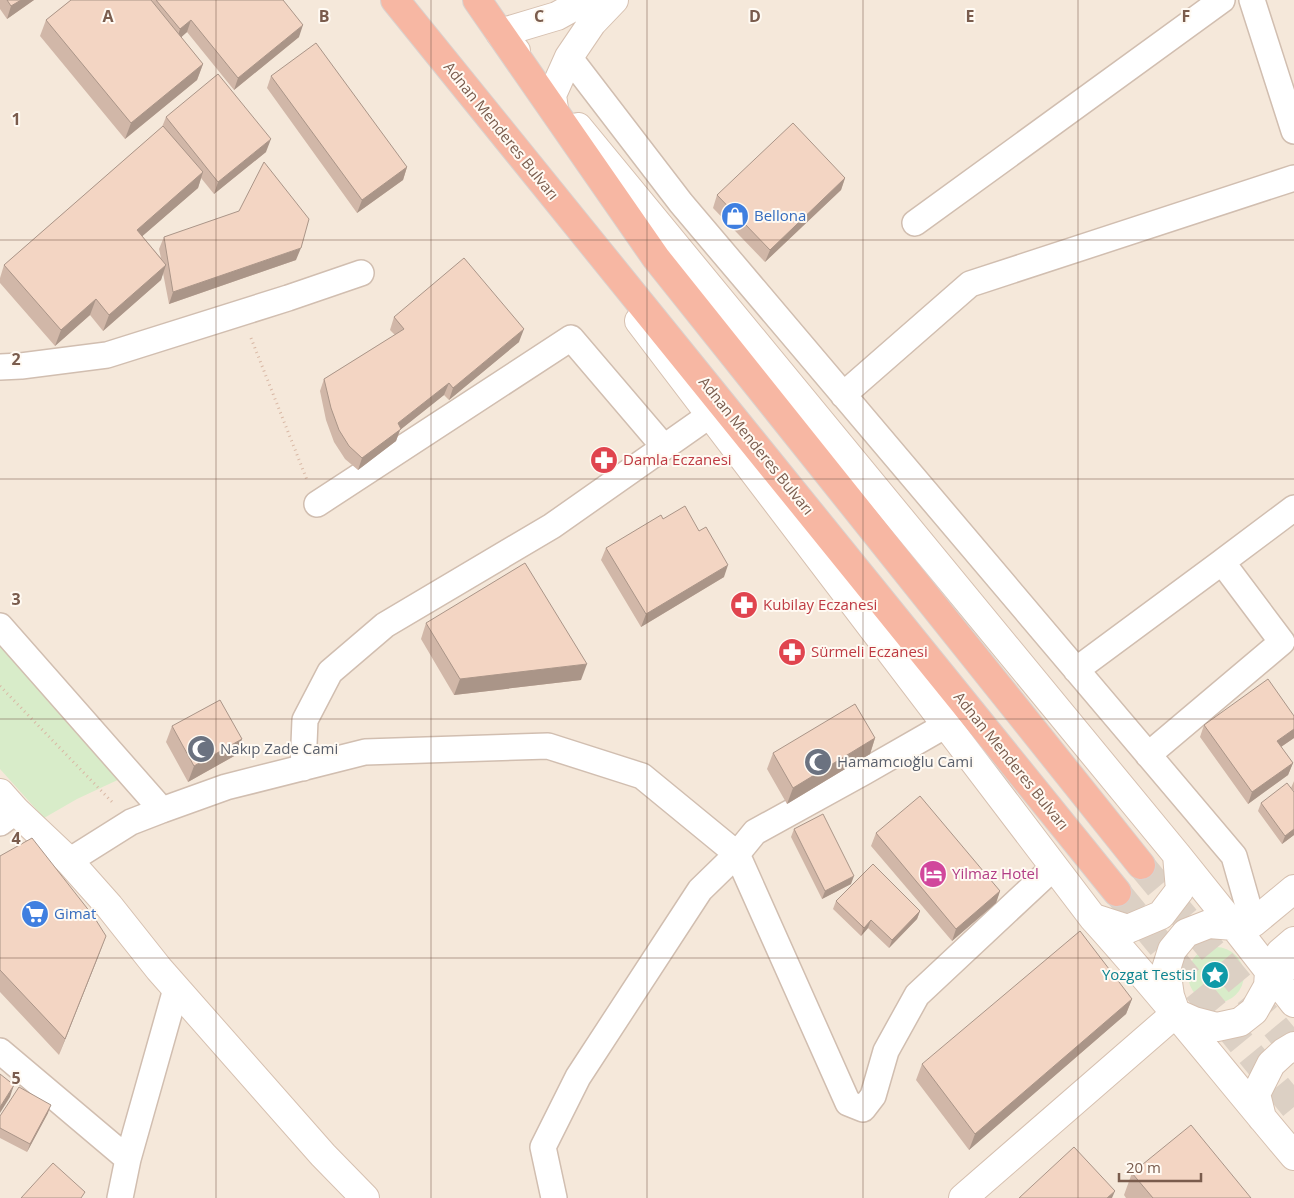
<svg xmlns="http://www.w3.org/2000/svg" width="1294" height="1198" viewBox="0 0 1294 1198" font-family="'Open Sans',sans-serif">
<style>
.residential{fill:#f5e8da}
.green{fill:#d8ecc9}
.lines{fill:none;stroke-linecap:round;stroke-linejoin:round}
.highway-tunnel{stroke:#dcd0c4;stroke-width:28;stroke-dasharray:28 14;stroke-linecap:butt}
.street-casing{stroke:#d1beb0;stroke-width:28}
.secondary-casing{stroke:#d6c0b0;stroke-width:30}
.highway-casing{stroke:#dad1cd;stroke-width:30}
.path{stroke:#d9b8a5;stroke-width:3;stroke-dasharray:1 4;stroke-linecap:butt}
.street{stroke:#fff;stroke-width:25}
.secondary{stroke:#fff;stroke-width:28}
.highway{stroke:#f7b7a3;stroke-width:28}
.wall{fill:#d1b7a8}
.shaded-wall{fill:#aa9588}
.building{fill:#f3d5c3;stroke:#aa9588}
.grid{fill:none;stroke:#7a5c4d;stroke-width:1;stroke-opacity:0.55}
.labels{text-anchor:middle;stroke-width:4;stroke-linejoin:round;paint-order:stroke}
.street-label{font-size:15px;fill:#7a5c4d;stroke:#fffaf3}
.shop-label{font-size:15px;fill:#366cbe;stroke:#fffaf3;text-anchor:start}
.health-label{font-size:15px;fill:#be3a42;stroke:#fffaf3;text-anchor:start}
.worship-label{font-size:15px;fill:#5b616d;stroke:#fffaf3;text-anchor:start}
.hotel-label{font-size:15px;fill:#b23c85;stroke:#fffaf3;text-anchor:start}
.culture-label{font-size:15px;fill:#0d838f;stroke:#fffaf3;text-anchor:end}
.grid-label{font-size:16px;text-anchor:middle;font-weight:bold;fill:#7a5c4d;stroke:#fffaf3;stroke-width:4;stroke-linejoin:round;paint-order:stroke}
</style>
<rect width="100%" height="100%" fill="#fdf6ec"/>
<path class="residential" d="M0,0H1294V1198H0Z"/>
<path class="green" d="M0,645L124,777L77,799L44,818L0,769Z
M1188 975a28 28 0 1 1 56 0a28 28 0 1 1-56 0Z"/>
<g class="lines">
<path class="highway-tunnel" d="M1141,865L1294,1049
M1117,892L1294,1107"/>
<g class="street-casing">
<path id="street" d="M1252,0L1294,131
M569,57L681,203L1234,856L1253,923
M915,223L1222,0
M0,367L21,366L107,355L288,298L361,273
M843,395L970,284L1294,178
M317,504L571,338L664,447
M1222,562L1294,508
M0,626L162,810
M1076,670L1222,562L1282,642L1148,755
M303,768L305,720L330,672L385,625L552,526L710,415
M0,823L16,811
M69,861L131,822L162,810L226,787L365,752L548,746L642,776L737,854L848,1103L863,1109L873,1096L886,1051L917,995L1054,867
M1280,953L1294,967
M0,1051L128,1159
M120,1198L128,1159L176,989
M554,1198L543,1147L578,1077L700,890L737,854L755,832L864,772L946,725"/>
</g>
<g class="secondary-casing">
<path id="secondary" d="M516,51L500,33L557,16L586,0
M554,109L552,95L569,57L592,23L614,0
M578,127L1177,855L1234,926L1294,1003
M639,321L1093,918C1163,995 1227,1077 1294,1156
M0,793L16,811L69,861L109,906L159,969L323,1155L365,1198
M1294,889L1253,923L1234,926L1209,924L1186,933L1172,950L1166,969L1170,996L1176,1013L1194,1021L1217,1027L1240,1022L1254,1011L1268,986L1269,972L1280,953L1294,941
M1094,918L1128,929L1161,915L1180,890L1177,855
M1262,1118L1256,1094L1271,1064L1284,1052L1294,1046
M963,1198L1176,1013"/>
</g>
<g class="highway-casing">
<path id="highway" d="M395,0L1117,892
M477,0L656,258L1141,865"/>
</g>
<path class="path" d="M251,338L307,480
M0,686L114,804"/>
<use href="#street" class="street"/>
<use href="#secondary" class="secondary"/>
<use href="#highway" class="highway"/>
</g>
<path class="wall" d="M0,0H34L7,19L0,9Z
M71,0H283L299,37L234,90L187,32L181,37L203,64L197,80L125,139L40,36L46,20Z
M271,76L407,167L403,180L357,213L267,88Z
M166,117L266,152L214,194L201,178L198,188L142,236L161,258L159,249L164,237L296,260L169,304L163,273L161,280L103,331L90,315L55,346L0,283V278L4,265L162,127Z
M845,178L841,190L765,262L713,208L717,195Z
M394,317L519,342L449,400L444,395L400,430L396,441L358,470L345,459L334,442L326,420L320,391L324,379L395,335L390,330Z
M663,519L724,577L641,627L601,560L606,548Z
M426,623L581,680L454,695L421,639Z
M1294,716V738L1281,747L1293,763L1288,775L1248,804L1200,737L1204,725Z
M172,726L236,755L188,782L166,742Z
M875,738L870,754L787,804L767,769L773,753Z
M1294,781V791L1291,788Z
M1294,792V835L1282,844L1258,811L1261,803Z
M794,829L851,884L822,899L791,837Z
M876,833L1000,891L996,903L952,941L871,846Z
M0,856L100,952L59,1055L0,992Z
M836,901L920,911L917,919L889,948L868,928L861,936L833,909Z
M1132,999L1126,1014L969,1150L916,1080L922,1064Z
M48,1113L27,1152L0,1138V1116Z
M1132,1173L1251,1198H1126L1124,1195Z"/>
<path class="shaded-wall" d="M21,0H34L7,19L11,6Z
M191,20L187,32L176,42L180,29Z
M303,25L299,37L234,90L238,78Z
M203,64L197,80L125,139L131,123Z
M271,139L266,152L214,194L218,182Z
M407,167L403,180L357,213L362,200Z
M203,172L198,188L131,246L137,230Z
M845,178L841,190L765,262L770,250Z
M301,248L296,260L169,304L173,292Z
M166,265L161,280L103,331L109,315Z
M96,299L90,315L55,346L61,330Z
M524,329L519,342L449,400L453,388Z
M449,383L444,395L400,430L396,441L358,470L362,458L398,423Z
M728,565L724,577L641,627L646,614Z
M587,664L581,680L454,695L460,679Z
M1294,729V738L1272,753L1277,741Z
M875,738L870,754L787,804L793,788Z
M242,739L236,755L188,782L194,766Z
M1293,763L1288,775L1248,804L1252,792Z
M1294,829V835L1282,844L1285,836Z
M854,876L851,884L822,899L825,891Z
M1000,891L996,903L952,941L956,929Z
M920,911L917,919L889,948L892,940Z
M871,920L868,928L861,936L864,928Z
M106,936L100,952L59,1055L65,1039Z
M1132,999L1126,1014L969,1150L975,1134Z
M14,1085L10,1097L0,1113V1107Z
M51,1105L48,1113L27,1152L30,1144Z
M1115,1191L1112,1198H1107Z"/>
<path class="building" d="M7,0H21L11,6Z
M71,0H151L203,64L131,123L46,20Z
M156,0H283L303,25L238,78L191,20L180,29Z
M316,43L407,167L362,200L271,76Z
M218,74L271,139L218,182L166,117Z
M793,123L845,178L770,250L717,195Z
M163,126L203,172L137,230L166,265L109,315L96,299L61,330L4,265Z
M264,162L309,219L301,248L173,292L164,237L239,211Z
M464,258L524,329L453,388L449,383L398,423L401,429L362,458L349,446L339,430L331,408L324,379L404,329L394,317Z
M685,506L699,531L706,527L728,565L646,614L606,548L661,515L663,519Z
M525,563L587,664L460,679L426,623Z
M1268,679L1294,716V729L1277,741L1293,763L1252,792L1204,725Z
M220,700L242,739L194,766L172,726Z
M855,704L875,738L793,788L773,753Z
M1287,783L1294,792V829L1285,836L1261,803Z
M920,796L1000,891L956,929L876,833Z
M823,814L854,876L825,891L794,829Z
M32,838L94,917L106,936L65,1039L0,970V856Z
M873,864L920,911L892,940L871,920L864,928L836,901Z
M1080,931L1132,999L975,1134L922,1064Z
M0,1074L14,1085L0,1107Z
M19,1087L51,1105L30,1144L0,1128V1116Z
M1191,1125L1251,1198H1153L1132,1173Z
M1074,1147L1115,1191L1107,1198H1019Z
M53,1163L85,1192L81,1198H21Z"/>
<path class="grid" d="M216,0V1198M431,0V1198M647,0V1198M863,0V1198M1078,0V1198M0,240H1294M0,479H1294M0,719H1294M0,958H1294"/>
<defs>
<g id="shop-disc" transform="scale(1.4375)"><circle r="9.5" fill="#3f7fe0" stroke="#fffaf3"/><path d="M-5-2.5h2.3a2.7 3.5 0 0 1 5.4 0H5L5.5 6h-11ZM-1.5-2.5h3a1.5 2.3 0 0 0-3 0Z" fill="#fff"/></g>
<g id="pharmacy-disc" transform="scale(1.4375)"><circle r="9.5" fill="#e0444e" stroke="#fffaf3"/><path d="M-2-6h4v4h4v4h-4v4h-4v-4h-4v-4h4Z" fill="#fff"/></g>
<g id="mosque-disc" transform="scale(1.4375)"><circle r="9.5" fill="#6b7280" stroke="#fffaf3"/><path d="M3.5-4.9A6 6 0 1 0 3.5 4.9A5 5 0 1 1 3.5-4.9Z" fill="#fff"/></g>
<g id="hotel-disc" transform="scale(1.4375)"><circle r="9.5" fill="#d1479c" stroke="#fffaf3"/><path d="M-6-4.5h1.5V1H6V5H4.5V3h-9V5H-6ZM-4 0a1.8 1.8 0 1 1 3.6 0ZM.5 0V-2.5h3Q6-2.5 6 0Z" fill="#fff"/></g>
<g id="supermarket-disc" transform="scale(1.4375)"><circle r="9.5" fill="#3f7fe0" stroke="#fffaf3"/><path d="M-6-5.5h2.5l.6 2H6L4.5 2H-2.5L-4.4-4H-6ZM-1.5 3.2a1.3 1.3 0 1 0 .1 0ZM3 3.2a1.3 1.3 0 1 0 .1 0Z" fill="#fff"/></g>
<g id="sight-disc" transform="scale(1.4375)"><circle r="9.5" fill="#0f9aa8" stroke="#fffaf3"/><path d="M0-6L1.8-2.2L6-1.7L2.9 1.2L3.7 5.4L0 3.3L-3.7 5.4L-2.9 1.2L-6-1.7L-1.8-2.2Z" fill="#fff"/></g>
</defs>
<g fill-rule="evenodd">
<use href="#shop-disc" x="735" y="216"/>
<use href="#pharmacy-disc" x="604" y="460"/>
<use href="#pharmacy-disc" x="744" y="605"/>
<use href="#pharmacy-disc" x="792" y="652"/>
<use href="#mosque-disc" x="201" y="749"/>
<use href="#mosque-disc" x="818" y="762"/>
<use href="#hotel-disc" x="933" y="874"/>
<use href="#supermarket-disc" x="35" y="914"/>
<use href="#sight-disc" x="1215" y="975"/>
</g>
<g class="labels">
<g class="street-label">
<text transform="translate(501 131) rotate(51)" y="5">Adnan Menderes Bulvarı</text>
<text transform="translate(756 446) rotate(51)" y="5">Adnan Menderes Bulvarı</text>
<text transform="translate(1011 761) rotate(51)" y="5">Adnan Menderes Bulvarı</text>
</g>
<g class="shop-label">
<text x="754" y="221">Bellona</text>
<text x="54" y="919">Gimat</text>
</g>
<g class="health-label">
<text x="623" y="465">Damla Eczanesi</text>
<text x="763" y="610">Kubilay Eczanesi</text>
<text x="811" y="657">Sürmeli Eczanesi</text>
</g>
<g class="worship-label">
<text x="220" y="754">Nakıp Zade Cami</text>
<text x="837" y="767">Hamamcıoğlu Cami</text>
</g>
<g class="hotel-label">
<text x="952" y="879">Yilmaz Hotel</text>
</g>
<g class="culture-label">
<text x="1196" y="980">Yozgat Testisi</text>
</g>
</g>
<g class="grid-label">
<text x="108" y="22">A</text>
<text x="324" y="22">B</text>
<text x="539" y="22">C</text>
<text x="755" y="22">D</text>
<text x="970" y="22">E</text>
<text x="1186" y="22">F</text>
<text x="16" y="125">1</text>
<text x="16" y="365">2</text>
<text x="16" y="605">3</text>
<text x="16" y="844">4</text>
<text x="16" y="1084">5</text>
</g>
<path d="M1119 1173v8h82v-8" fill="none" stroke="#7a5c4d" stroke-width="2.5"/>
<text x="1126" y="1173" font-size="15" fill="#7a5c4d" stroke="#fffaf3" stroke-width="4" paint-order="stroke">20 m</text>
</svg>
